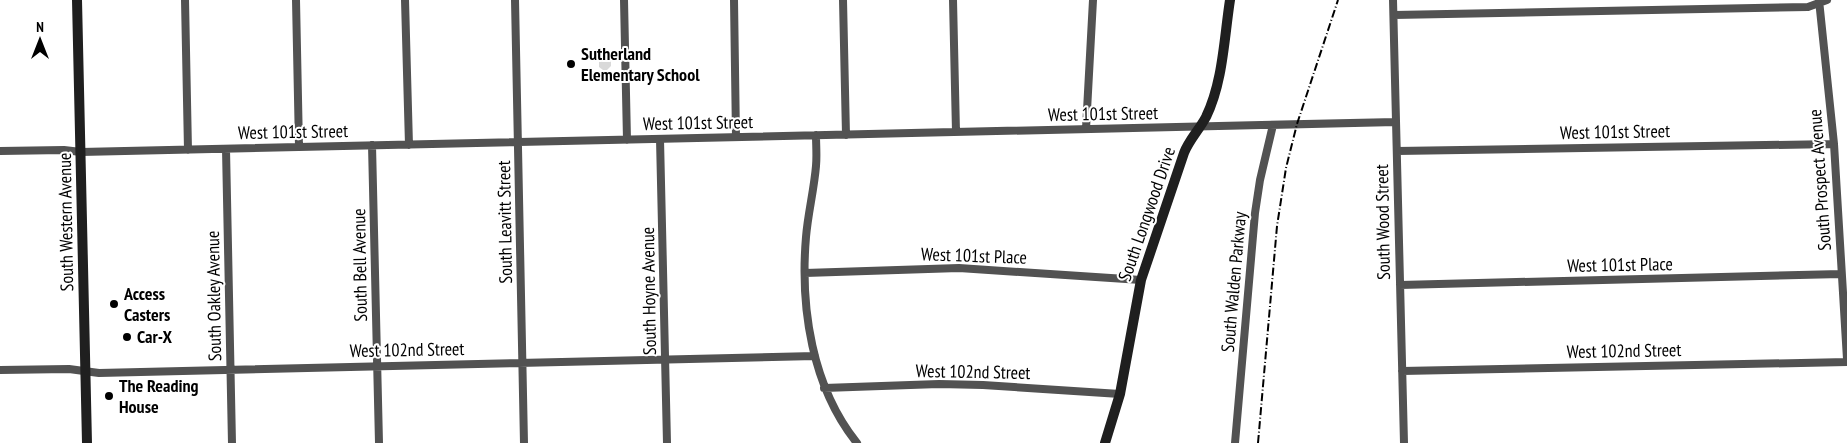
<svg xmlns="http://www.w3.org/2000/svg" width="1847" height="443" viewBox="0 0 1847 443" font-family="'PT Sans Narrow',sans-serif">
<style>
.green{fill:#d9d9d9}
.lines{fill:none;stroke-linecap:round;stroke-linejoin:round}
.street{stroke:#525252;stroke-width:8}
.secondary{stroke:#1f1f1f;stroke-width:10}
.rail{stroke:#000;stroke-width:2;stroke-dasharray:8 2.5 1 2.5;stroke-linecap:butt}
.poi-dot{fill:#000;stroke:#fff;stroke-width:2}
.labels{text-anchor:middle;stroke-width:4;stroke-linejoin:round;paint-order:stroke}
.poi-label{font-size:18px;font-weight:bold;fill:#000;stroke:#fff;text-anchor:start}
.street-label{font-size:18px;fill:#000;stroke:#fff}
</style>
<rect width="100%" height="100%" fill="#fff"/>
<path class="green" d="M604,49H608L611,51V66L607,70H603L599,67V53Z"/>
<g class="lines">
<path class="street" d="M185,0L188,150
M296,0L299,147
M405,0L409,145
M515,0L524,443
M624,0L627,140
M734,0L736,137
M843,0L846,135
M953,0L956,132
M1393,0L1404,443
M1819,0L1834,144L1847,359
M1394,15L1808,7L1827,0
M1086,129L1093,0
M816,135C816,145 817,156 816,166C814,190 808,213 806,237C800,308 812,387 857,443
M660,139L667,443
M372,145L379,443
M226,149L232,443
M0,151L64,150L81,152L1396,122
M1397,151L1834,144
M805,273L959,268L1141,280
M1400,285L1841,274
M0,370L69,369L99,373L815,356
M1402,371L1847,362
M824,388L939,384L983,385L1120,394
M1235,443L1255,213L1260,180L1273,125"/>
<path class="secondary" d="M77,0L87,443
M1105,443L1120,394L1141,280L1184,153C1189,140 1199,130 1206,117C1223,82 1224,39 1230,0"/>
<path class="rail" d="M1258,443L1277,226L1286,168L1297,124L1338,0"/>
</g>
<g class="poi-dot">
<circle cx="571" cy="64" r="5"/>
<circle cx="114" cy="304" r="5"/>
<circle cx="127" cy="337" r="5"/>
<circle cx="109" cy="396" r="5"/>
</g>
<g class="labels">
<g class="poi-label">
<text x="581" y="60">Sutherland<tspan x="581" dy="21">Elementary School</tspan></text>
<text x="124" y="300">Access<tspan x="124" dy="21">Casters</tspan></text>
<text x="137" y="343">Car-X</text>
<text x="119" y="392">The Reading<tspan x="119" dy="21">House</tspan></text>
</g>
<g class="street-label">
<text transform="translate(1103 114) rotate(-1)" y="6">West 101st Street</text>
<text transform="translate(698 123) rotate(-1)" y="6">West 101st Street</text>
<text transform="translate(293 132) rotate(-1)" y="6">West 101st Street</text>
<text transform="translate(1615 132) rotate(-1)" y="6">West 101st Street</text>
<text transform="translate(1820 180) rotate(-94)" y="6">South Prospect Avenue</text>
<text transform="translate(1147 214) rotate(-71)" y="6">South Longwood Drive</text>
<text transform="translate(66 222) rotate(-91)" y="6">South Western Avenue</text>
<text transform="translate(505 222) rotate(-91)" y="6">South Leavitt Street</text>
<text transform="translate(1383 222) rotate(-91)" y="6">South Wood Street</text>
<text transform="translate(974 256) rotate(2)" y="6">West 101st Place</text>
<text transform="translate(360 265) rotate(-91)" y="6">South Bell Avenue</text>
<text transform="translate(1620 265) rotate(-1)" y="6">West 101st Place</text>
<text transform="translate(1234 282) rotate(-85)" y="6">South Walden Parkway</text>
<text transform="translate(649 291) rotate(-91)" y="6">South Hoyne Avenue</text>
<text transform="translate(214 296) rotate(-91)" y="6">South Oakley Avenue</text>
<text transform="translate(407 350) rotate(-1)" y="6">West 102nd Street</text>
<text transform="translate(1624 351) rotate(-1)" y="6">West 102nd Street</text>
<text transform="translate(973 372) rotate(1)" y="6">West 102nd Street</text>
</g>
</g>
<g transform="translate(40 40)" stroke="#ffffff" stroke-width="4" paint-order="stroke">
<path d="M0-4L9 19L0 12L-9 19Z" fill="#000000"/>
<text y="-8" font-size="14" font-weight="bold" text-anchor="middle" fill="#000000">N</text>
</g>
</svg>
